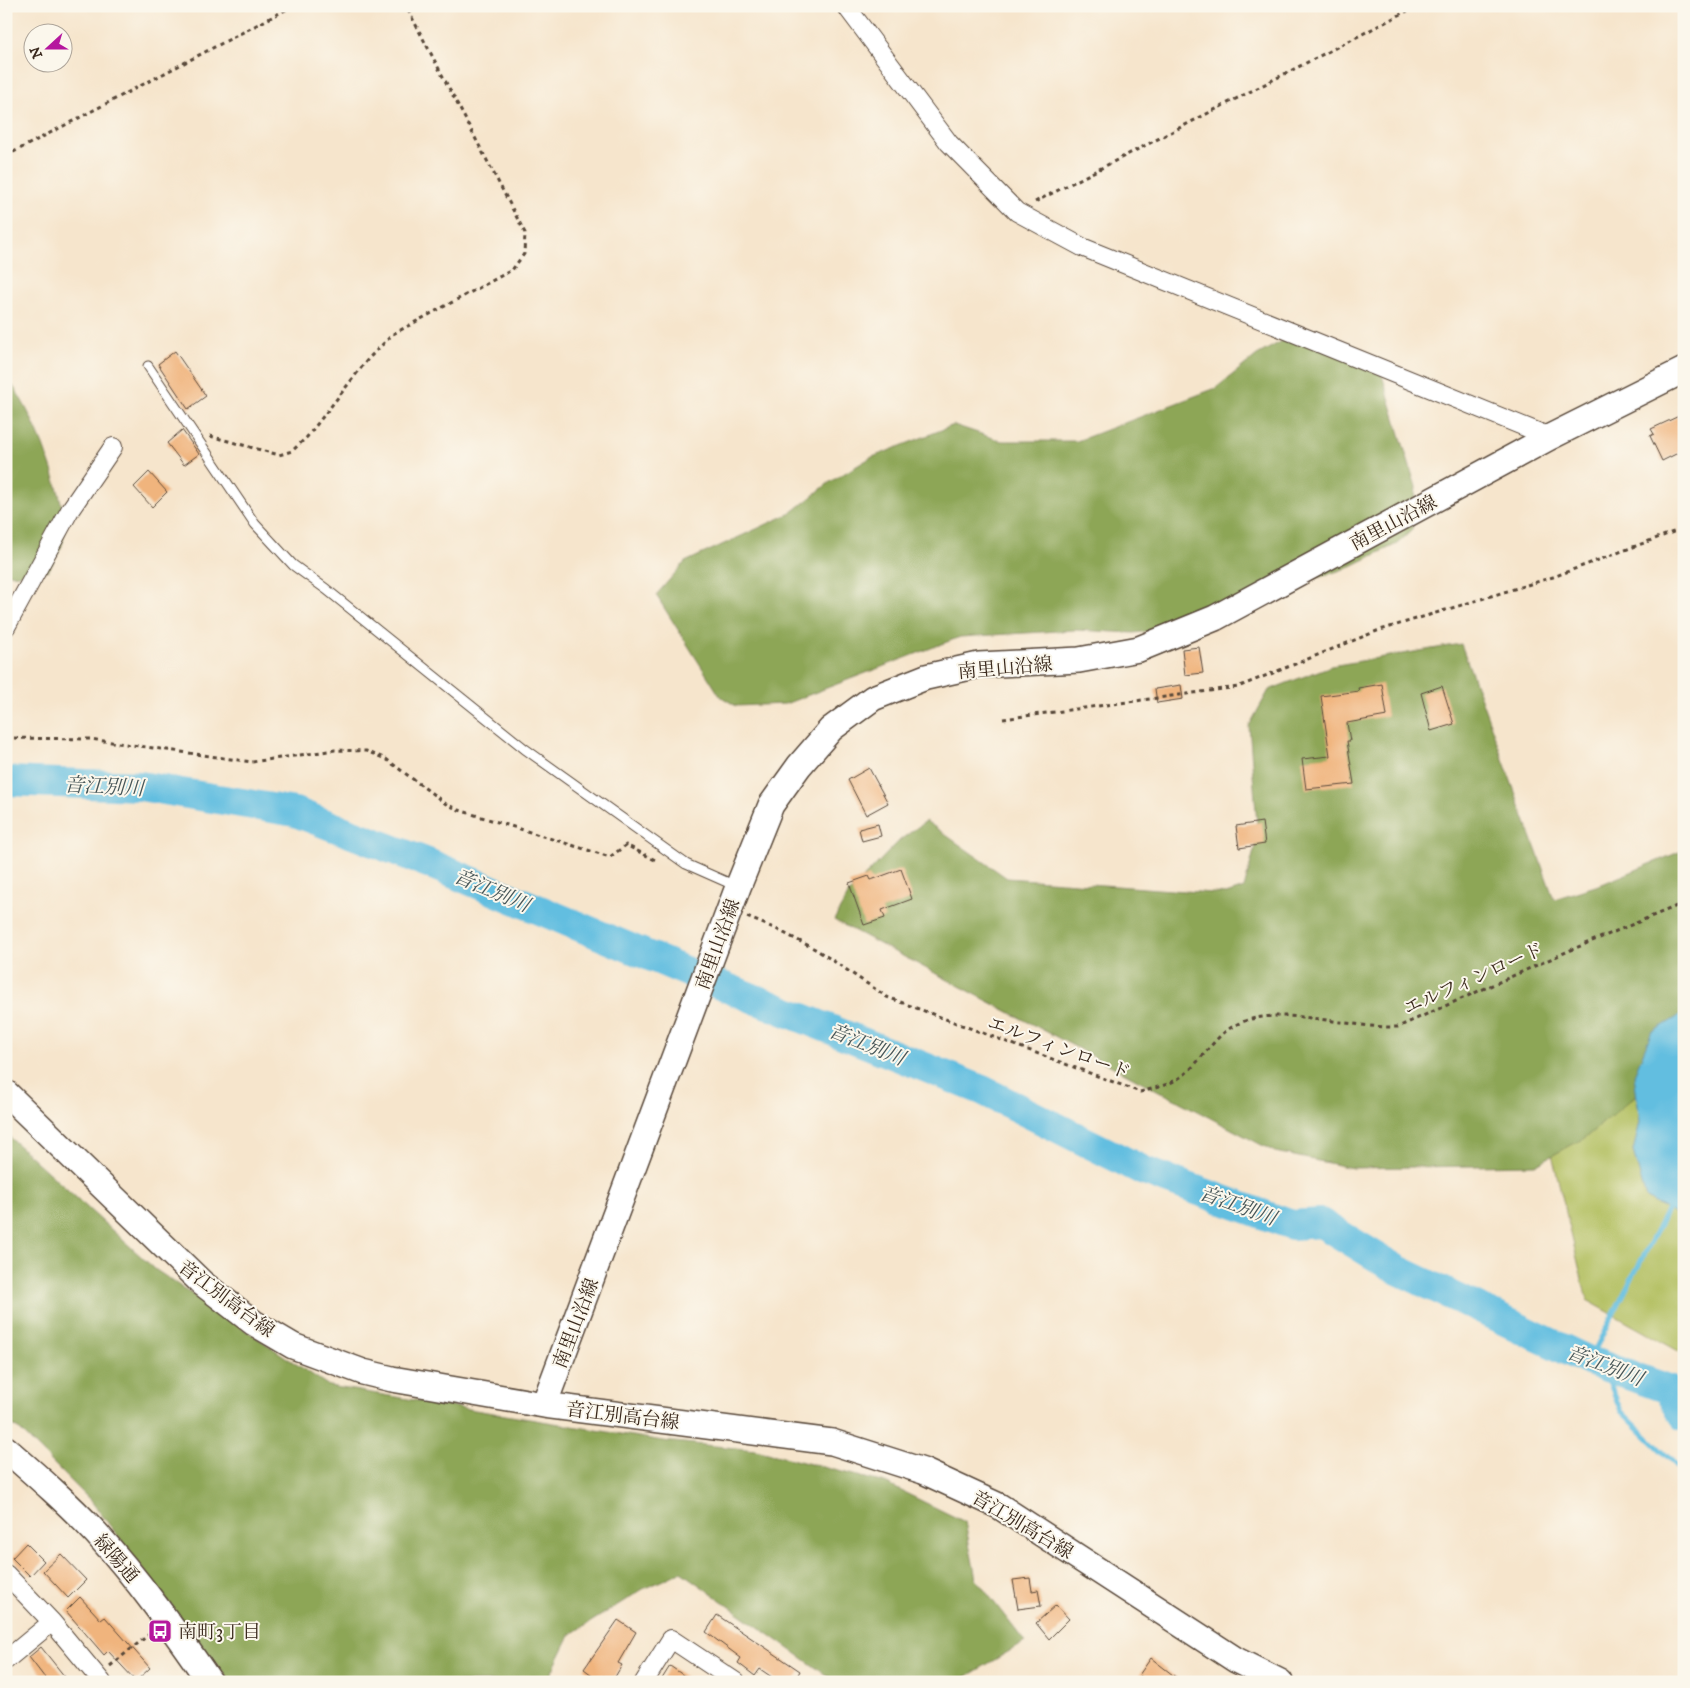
<svg xmlns="http://www.w3.org/2000/svg" width="1690" height="1688" viewBox="0 0 1690 1688" font-family="'IM FELL DW Pica','Noto Serif JP',serif">
<style>
.green{fill:#b2bf61;stroke:#767440}
.forest{fill:#8da657;stroke:#64683a}
.water{fill:#62bee0;stroke:#4e747f}
.lines{fill:none;stroke-linecap:round;stroke-linejoin:round}
.stream{stroke:#62bee0;stroke-width:5}
.river{stroke:#62bee0;stroke-width:30}
.building{fill:#f0b47d}
.lane-casing{stroke:#574638;stroke-width:11}
.street-casing{stroke:#574638;stroke-width:20}
.secondary-casing{stroke:#574638;stroke-width:28}
.path{stroke:#574638;stroke-width:3;stroke-dasharray:4 4;stroke-linecap:butt}
.lane{stroke:#fff;stroke-width:9}
.street{stroke:#fff;stroke-width:18}
.secondary{stroke:#fff;stroke-width:25}
.labels{text-anchor:middle;stroke-width:4;stroke-linejoin:round;paint-order:stroke}
.street-label{font-size:19px;fill:#3b2a1e;stroke:#fbf7ec}
.poi-label{font-size:19px;fill:#3b2a1e;stroke:#fbf7ec;text-anchor:start}
.water-label{font-size:20px;font-style:italic;fill:#475658;stroke:#fbf7ec}
</style>
<rect width="100%" height="100%" fill="#fbf7ec"/>
<filter id="ink" filterUnits="userSpaceOnUse"><feTurbulence type="fractalNoise" baseFrequency=".02" numOctaves="2"/><feDisplacementMap in="SourceGraphic" scale="10" xChannelSelector="R" yChannelSelector="G"/><feConvolveMatrix kernelMatrix="1 2 1 2 8 2 1 2 1" color-interpolation-filters="sRGB"/></filter>
<filter id="wash" filterUnits="userSpaceOnUse"><feTurbulence type="fractalNoise" baseFrequency=".0096" numOctaves="4" result="noise"/><feDisplacementMap in="SourceGraphic" scale="20" xChannelSelector="R" yChannelSelector="G"/><feGaussianBlur stdDeviation="1.12" result="paint"/><feColorMatrix in="noise" values="0 0 0 0 0 0 0 0 0 0 0 0 0 0 0 0 0 1.4 0 .05"/><feComposite in="paint" operator="in"/></filter>
<g filter="url(#wash)">
<rect width="100%" height="100%" fill="#f6e5cc"/>
<path class="green" d="M1684,923V1353H1682L1587,1300L1544,1121Z"/>
<path class="forest" d="M1302,330L1382,375L1416,487L1412,530L1397,544L1347,568L1166,629L1134,633L1075,630L960,637L785,704L736,706L720,696L656,595L685,562L791,513L830,482L870,458L954,425L1002,441H1077L1216,388L1257,355Z
M6,377C31,405 72,505 63,542C61,551 53,561 49,570L27,575L6,574Z
M1461,644L1554,899L1602,884L1684,850V1048L1659,1076L1586,1137L1535,1165L1352,1168L1275,1152L834,920L849,893L900,840L926,821L1007,878L1226,894L1244,888L1258,836L1249,726L1269,690L1331,666Z
M6,1134L156,1270L329,1386L663,1441L756,1450L885,1483L965,1522L976,1579L1025,1642L957,1682H836L681,1572L643,1589L570,1635L547,1682H230L91,1501L20,1430L6,1422Z"/>
<path class="water" d="M1684,1013V1219L1646,1198L1633,1151L1640,1122L1634,1075L1651,1033Z"/>
<g class="lines">
<path class="stream" d="M1589,1361L1670,1205
M1603,1366L1621,1411L1684,1473"/>
<path class="river" d="M6,781L140,786L295,812L428,863L685,971L982,1090L1144,1171L1292,1225L1321,1223L1398,1270L1589,1361L1668,1389L1684,1416"/>
</g>
<g id="blocks">
<path class="building" d="M175,351L206,396L188,409L158,364Z
M1679,416L1684,425V450L1662,461L1650,436L1654,434L1651,429Z
M182,430L199,454L184,465L167,443Z
M149,472L167,492L152,507L134,487Z
M1199,647L1203,673L1185,675L1182,649Z
M1382,684L1387,716L1347,723L1350,741H1347L1354,784L1306,789L1302,759L1330,756L1321,696L1359,691L1358,688Z
M1181,685L1183,699L1157,703L1155,689Z
M1442,686L1454,724L1431,731L1421,693Z
M869,768L888,803L866,815L848,780Z
M1262,822L1265,844L1239,848L1236,826Z
M878,824L881,836L862,841L859,829Z
M901,869L912,899L882,910L885,918L864,925L849,883L869,876L871,880Z
M26,1543L44,1561L30,1576L12,1558Z
M61,1554L86,1580L68,1598L43,1571Z
M1030,1578L1032,1591L1038,1590L1041,1606L1018,1609L1013,1580Z
M80,1597L101,1620L105,1617L150,1668L136,1681L108,1651L104,1655L66,1611Z
M1056,1605L1069,1619L1049,1639L1036,1623Z
M717,1615L800,1671L794,1682H779L760,1669L755,1676L738,1663L741,1658L706,1632Z
M618,1620L636,1632L618,1663L622,1665L612,1682L603,1676L600,1681L584,1669Z
M41,1647L69,1682H48L29,1657Z
M1151,1658L1182,1682H1148L1139,1675Z
M670,1666L693,1682H660Z"/>
</g>
</g>
<g filter="url(#ink)">
<use href="#blocks" fill-opacity="0" stroke="#574638" stroke-width="1"/>
<g class="lines">
<g class="lane-casing">
<path id="lane" d="M148,366L255,524L293,565L326,589L525,749L686,864L738,887"/>
</g>
<g class="street-casing">
<path id="street" d="M846,6L949,143L1017,212L1082,247L1550,437
M6,627L70,510L113,447
M6,1574L52,1622L102,1682
M6,1660L52,1622
M644,1682L671,1639L736,1682"/>
</g>
<g class="secondary-casing">
<path id="secondary" d="M6,1093L202,1283L254,1323L293,1346L363,1372L392,1379L544,1405L832,1442L923,1471L999,1506L1236,1660L1280,1682
M544,1405L738,887L771,805L799,766L831,729L873,698L926,677L979,665L1079,660L1139,649L1215,618L1550,437L1684,370
M6,1449C37,1476 68,1503 96,1533C138,1579 174,1630 210,1682"/>
</g>
<path class="path" d="M6,156L293,6
M1035,202L1417,6
M210,436L279,455L292,451L307,437L368,359L393,334L512,270L524,254L525,233L406,6
M1003,719L1238,687L1377,631L1553,577L1684,528
M6,738L90,739L252,762L335,750L366,751L386,759L446,804L459,810L610,857L626,845L657,861
M747,917L776,929L817,950L887,997L1140,1092C1156,1088 1173,1084 1186,1073C1206,1056 1216,1032 1242,1022C1285,1005 1350,1029 1398,1027L1573,949L1684,903
M110,1666L152,1632"/>
<use href="#lane" class="lane"/>
<use href="#street" class="street"/>
<use href="#secondary" class="secondary"/>
</g>
</g>
<defs>
<g id="bus-square" transform="scale(1.25)"><rect x="-9" y="-9" width="18" height="18" rx="4" fill="#b5179e" stroke="#fbf7ec"/><path d="M-5-6H5V4H4V6H2V4H-2V6H-4V4H-5ZM-3.5-4V0h7V-4ZM-3.5 1.2v1.5H-2V1.2ZM2 1.2v1.5H3.5V1.2Z" fill="#fff"/></g>
</defs>
<g fill-rule="evenodd">
<use href="#bus-square" x="160" y="1631"/>
</g>
<g class="labels">
<g class="street-label">
<text transform="translate(1393 522) rotate(-28)" y="7">南里山沿線</text>
<text transform="translate(1005 667) rotate(-5)" y="7">南里山沿線</text>
<text transform="translate(717 944) rotate(-70)" y="7">南里山沿線</text>
<text transform="translate(1473 978) rotate(-24)" y="7">エルフィンロード</text>
<text transform="translate(1059 1047) rotate(20)" y="7">エルフィンロード</text>
<text transform="translate(227 1298) rotate(37)" y="7">音江別高台線</text>
<text transform="translate(575 1323) rotate(-69)" y="7">南里山沿線</text>
<text transform="translate(623 1415) rotate(7)" y="7">音江別高台線</text>
<text transform="translate(1023 1524) rotate(31)" y="7">音江別高台線</text>
<text transform="translate(117 1558) rotate(49)" y="7">緑陽通</text>
</g>
<g class="poi-label">
<text x="178" y="1638">南町3丁目</text>
</g>
<g class="water-label">
<text transform="translate(104 786) rotate(3)" y="7">音江別川</text>
<text transform="translate(492 890) rotate(23)" y="7">音江別川</text>
<text transform="translate(867 1044) rotate(22)" y="7">音江別川</text>
<text transform="translate(1238 1205) rotate(20)" y="7">音江別川</text>
<text transform="translate(1605 1365) rotate(21)" y="7">音江別川</text>
</g>
</g>
<rect width="1690" height="1688" fill="none" stroke="#fbf7ec" stroke-width="25"/>
<g transform="translate(48 48) rotate(249)"><circle r="24" fill="#fbf7ec" stroke="#aea59a"/>
<path d="M0-4L9 19L0 12L-9 19Z" fill="#b5179e"/>
<text y="-8" font-size="14" font-weight="bold" text-anchor="middle" fill="#3b2a1e">N</text>
</g>
</svg>
